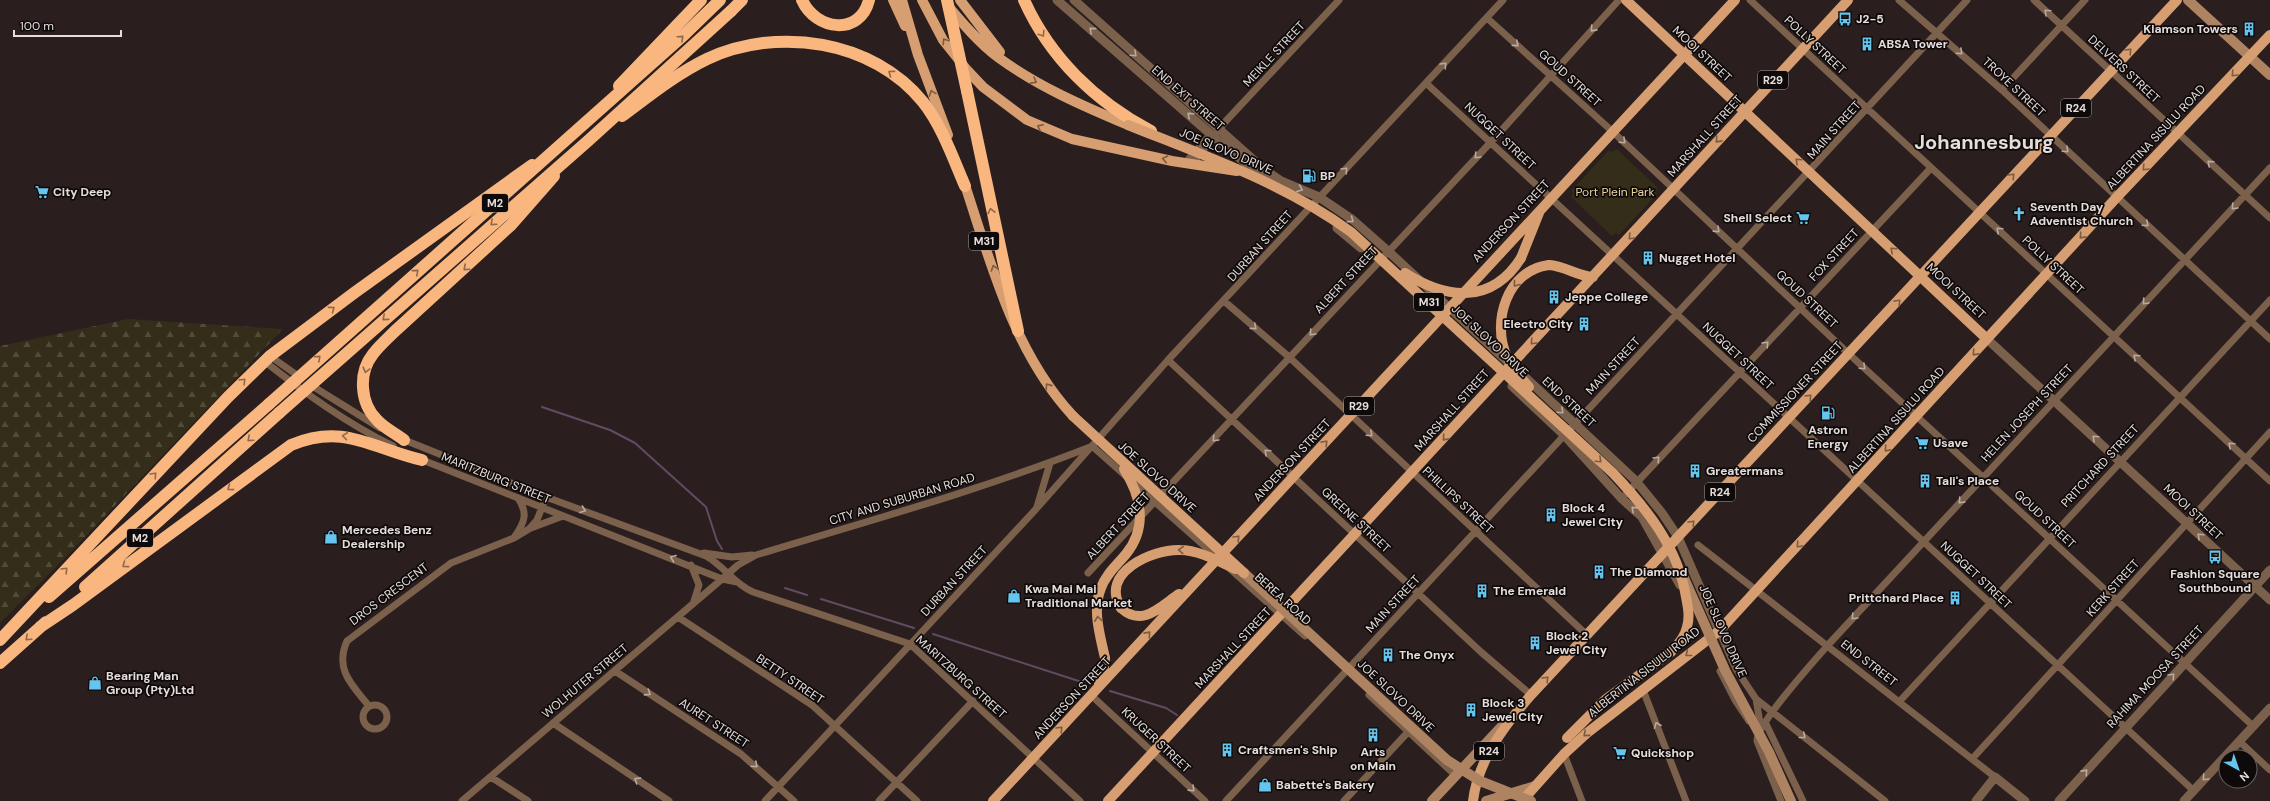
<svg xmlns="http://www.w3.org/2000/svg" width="2270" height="801" viewBox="0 0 2270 801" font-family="'DM Sans',sans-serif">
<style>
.forest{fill:url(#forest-firs)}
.park{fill:#342d19}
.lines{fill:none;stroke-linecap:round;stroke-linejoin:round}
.stream{stroke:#614b62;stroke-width:2}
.minor{stroke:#7b604b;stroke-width:7}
.tertiary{stroke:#7b604b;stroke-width:9}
.secondary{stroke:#ae8361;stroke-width:10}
.primary{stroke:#d69e71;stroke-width:10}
.motorway{stroke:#fab67f;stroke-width:12}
.secondary-bridge{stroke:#ae8361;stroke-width:10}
.primary-bridge{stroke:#d69e71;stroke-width:10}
.motorway-bridge{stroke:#fab67f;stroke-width:12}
.oneway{stroke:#baaba2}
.oneway2{stroke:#90694a}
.oneway3{stroke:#7c5b43}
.labels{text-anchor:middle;stroke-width:3.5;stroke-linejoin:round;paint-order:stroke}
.shield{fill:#0f0a0a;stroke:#a49e9d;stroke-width:1}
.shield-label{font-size:11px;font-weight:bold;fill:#e4dddc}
.poi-label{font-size:12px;font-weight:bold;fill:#e4dddc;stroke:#0f0a0a;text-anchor:start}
.street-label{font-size:12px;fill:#e4dddc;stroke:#0f0a0a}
.park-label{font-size:12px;fill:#e8d59d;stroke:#0f0a0a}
.town-label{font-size:20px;font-weight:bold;fill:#e4dddc;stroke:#0f0a0a}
</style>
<defs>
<pattern id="forest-firs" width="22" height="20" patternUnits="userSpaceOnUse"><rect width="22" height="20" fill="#342d19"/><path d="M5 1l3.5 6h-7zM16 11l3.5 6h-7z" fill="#514b3a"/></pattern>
</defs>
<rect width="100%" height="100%" fill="#2a1f1e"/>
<path class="forest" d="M128,319L283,329L65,558L0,623V346Z"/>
<path class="park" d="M1617,149L1657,187L1656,195L1619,235L1616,233L1612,236L1571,197L1573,193L1571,191L1609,150L1611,152Z"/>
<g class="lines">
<path class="stream" d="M542,407L610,430L635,443L706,507L717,541L722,549
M785,588L807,595
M821,599L914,628
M933,634L1091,685
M1110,691L1166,708L1177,715"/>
<path class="minor" d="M1750,0L2270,481
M1899,0L2002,90L2270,339
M2034,0L2270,218
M1487,18L1612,131L1849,354L2253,726
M1427,84L2193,790
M2002,90L2085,0
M1185,163L1210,135
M1192,164L1225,122L1339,0
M1224,301L1289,357L1587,635
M270,356L301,378
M1168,360L1481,652L1531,695
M264,361C305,393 346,423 393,446
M309,384L380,428
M402,439L546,497L706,556C724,566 734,584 753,592L910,644L1080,801
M1092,446L1219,559
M420,459L722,579L737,582
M1626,494L1931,168
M1037,507L1050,463
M531,528L563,516
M515,536C525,522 528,513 518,498
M1698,545L1995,777
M704,553L732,557L752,555
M691,565L699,585L694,601
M1230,569L1305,636
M1088,573L1491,142L1619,0
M678,617L812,705L917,801
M1719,631L1736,669L1756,699L1885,801
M615,671L741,754L794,801
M1720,671L1735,700L1749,721
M1643,690L1686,801
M1369,695L1455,775
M1092,696L1205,801
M1756,699L1761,729
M1899,702L2270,300
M363 717a12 12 0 1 1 24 0a12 12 0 1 1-24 0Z
M369,706C353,686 334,670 347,641L451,563L514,538L529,529L537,520L546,497
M553,723L669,801
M1766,724L1803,801
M2239,741L2270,770
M1564,754L1582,801
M1972,759L2270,432
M491,777L528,801
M462,801L722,579L738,565L756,555C868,521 981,490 1090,447
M765,801L1036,509L1168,360L1503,0
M879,801L973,701
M1226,801L1967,0
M1344,801L1408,732
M1781,801L1757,741C1756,725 1814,661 1828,645L2270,168"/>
<path class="tertiary" d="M1057,0L1214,137L1265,179
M1074,0L1265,170L1281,181L1319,197L1353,220L1388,251L1510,364
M1337,228L1361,248
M1987,339L2270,600
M1526,378L1636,481L1662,513L1678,537L1719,631
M1512,386L1564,435L1622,499L1642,517L1680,585
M1976,801L1995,777L2025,801
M2059,801L2270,570
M2184,801L2270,708"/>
<path class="secondary" d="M2188,0L2270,75
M1432,801L1504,724
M1486,801L1535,786"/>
<path class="primary" d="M893,0L905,26
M902,0L918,55L948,135
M922,0L943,40L967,70L983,87L1027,120L1072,139L1172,161L1237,171
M960,0L1000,52
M1626,0L1987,339
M948,6C963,24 980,44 999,58C1039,87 1083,106 1128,125
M963,179C990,260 1013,352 1073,416
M1521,258L1539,213
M1549,265C1565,266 1577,276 1593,277
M1121,608C1142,628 1161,606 1179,594
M1099,684L1103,674L1105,658
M993,801L1735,0
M1108,801L1848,0
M1473,801C1478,760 1504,726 1531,695L2177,0
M1522,801L1564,754L1587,733L1719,631L2117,197L2270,35"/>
<path class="motorway" d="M802,0C816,31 860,36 869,0
M1024,0C1050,58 1096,102 1151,131
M731,11L742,0
M619,86L701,0
M967,91L1018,331
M622,116C649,96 676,74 707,59C777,26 873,40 923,102C942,126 953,158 965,186
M404,440C395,433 384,428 377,420C360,403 358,373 373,354C379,346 387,339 394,332L511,225L554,176
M85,587L279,413
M49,597L269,404
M40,627L73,605L291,445C344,423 371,448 422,460
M0,640L228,397L270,356L354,293L532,165
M0,663L46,622"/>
<path class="secondary-bridge" d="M1244,573L1447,760L1480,781L1531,801
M1684,578L1725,670L1769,752L1791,801"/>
<path class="primary-bridge" d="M1128,125C1205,156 1284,183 1351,232L1613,473C1646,508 1678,547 1686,597C1688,607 1690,617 1687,627C1685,637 1678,645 1671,652L1606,699L1567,738
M1405,273C1447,300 1492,304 1521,258
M1529,387C1521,378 1512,368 1507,357C1491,322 1507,270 1549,265
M1073,416L1244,573
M1121,608C1099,573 1152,549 1180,550C1199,550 1218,561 1235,569
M1105,658C1100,635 1092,610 1101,588C1106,574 1117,565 1126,554C1148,527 1141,496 1124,469"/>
<path class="motorway-bridge" d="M947,0L967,91
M269,404L685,34L720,0
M279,413L589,140L731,11"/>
</g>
<defs><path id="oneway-chevron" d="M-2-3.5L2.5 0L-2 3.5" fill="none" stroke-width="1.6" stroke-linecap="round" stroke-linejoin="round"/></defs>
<g class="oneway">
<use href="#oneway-chevron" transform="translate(2047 12) rotate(-137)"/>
<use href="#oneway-chevron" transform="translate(1593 29) rotate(132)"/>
<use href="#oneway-chevron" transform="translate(1092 30) rotate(-139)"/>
<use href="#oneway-chevron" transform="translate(1516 44) rotate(41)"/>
<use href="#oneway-chevron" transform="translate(1960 52) rotate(42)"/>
<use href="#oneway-chevron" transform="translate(1134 54) rotate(43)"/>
<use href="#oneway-chevron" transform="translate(1444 65) rotate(-47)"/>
<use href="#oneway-chevron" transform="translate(1190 115) rotate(-138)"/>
<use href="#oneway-chevron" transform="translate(1623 141) rotate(43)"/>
<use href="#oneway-chevron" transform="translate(2066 150) rotate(43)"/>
<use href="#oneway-chevron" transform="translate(1477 156) rotate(133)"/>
<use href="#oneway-chevron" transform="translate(2210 163) rotate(-138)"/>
<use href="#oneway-chevron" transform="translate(1345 170) rotate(-47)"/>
<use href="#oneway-chevron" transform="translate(1300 189) rotate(23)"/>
<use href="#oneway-chevron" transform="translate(2234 207) rotate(133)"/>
<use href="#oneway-chevron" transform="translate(1351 220) rotate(37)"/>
<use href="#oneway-chevron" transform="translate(2146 224) rotate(42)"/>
<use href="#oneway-chevron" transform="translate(1717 230) rotate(44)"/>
<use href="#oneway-chevron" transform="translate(1999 230) rotate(-137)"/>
<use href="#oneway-chevron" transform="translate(2145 302) rotate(133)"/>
<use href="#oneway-chevron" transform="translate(1254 327) rotate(41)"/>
<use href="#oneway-chevron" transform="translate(1312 333) rotate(133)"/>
<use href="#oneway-chevron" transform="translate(1766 344) rotate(-47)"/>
<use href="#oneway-chevron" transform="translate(2136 357) rotate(-137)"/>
<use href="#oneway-chevron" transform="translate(1863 367) rotate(43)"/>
<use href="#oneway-chevron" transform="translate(1561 411) rotate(43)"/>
<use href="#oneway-chevron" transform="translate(1370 434) rotate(42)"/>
<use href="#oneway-chevron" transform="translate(2095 438) rotate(-137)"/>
<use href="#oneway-chevron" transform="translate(1215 439) rotate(133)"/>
<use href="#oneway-chevron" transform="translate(2231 445) rotate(-137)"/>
<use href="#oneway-chevron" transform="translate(1267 452) rotate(-137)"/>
<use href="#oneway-chevron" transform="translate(1657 459) rotate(-46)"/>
<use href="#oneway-chevron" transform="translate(1961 501) rotate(133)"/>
<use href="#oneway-chevron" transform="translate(1634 509) rotate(-138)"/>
<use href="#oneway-chevron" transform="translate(583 510) rotate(20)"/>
<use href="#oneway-chevron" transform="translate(2200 536) rotate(-137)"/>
<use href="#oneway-chevron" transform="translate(673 558) rotate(-159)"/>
<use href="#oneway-chevron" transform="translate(1854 617) rotate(133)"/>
<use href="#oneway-chevron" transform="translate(2172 676) rotate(-47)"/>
<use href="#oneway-chevron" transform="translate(648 693) rotate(33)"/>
<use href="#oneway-chevron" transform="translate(1657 725) rotate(-112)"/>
<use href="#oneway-chevron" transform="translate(1803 736) rotate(39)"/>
<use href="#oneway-chevron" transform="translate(755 765) rotate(42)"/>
<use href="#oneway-chevron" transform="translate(2085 772) rotate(-48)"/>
<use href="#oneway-chevron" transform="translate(2205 778) rotate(133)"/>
<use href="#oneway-chevron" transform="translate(637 780) rotate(-147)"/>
<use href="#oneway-chevron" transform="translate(1192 789) rotate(44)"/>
</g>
<g class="oneway2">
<use href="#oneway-chevron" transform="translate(1042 34) rotate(57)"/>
<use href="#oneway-chevron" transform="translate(681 38) rotate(-42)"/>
<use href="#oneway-chevron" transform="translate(891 73) rotate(-144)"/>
<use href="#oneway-chevron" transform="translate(991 211) rotate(-102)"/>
<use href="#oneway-chevron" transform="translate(493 223) rotate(138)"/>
<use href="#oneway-chevron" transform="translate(466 268) rotate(138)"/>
<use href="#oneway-chevron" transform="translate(416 272) rotate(-41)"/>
<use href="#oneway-chevron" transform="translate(332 309) rotate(-36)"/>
<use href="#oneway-chevron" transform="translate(385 318) rotate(139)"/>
<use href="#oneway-chevron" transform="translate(318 358) rotate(-42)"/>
<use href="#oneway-chevron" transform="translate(366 370) rotate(105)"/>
<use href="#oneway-chevron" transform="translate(243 381) rotate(-46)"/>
<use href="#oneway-chevron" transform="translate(345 436) rotate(-172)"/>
<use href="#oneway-chevron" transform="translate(250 439) rotate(138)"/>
<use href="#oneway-chevron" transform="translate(154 475) rotate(-47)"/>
<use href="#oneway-chevron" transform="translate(230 488) rotate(143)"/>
<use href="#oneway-chevron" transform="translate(125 565) rotate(143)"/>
<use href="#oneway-chevron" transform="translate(65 570) rotate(-46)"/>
<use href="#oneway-chevron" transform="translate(28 638) rotate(138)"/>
</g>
<g class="oneway3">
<use href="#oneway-chevron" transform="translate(945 41) rotate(-124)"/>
<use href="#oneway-chevron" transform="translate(2129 51) rotate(-47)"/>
<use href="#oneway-chevron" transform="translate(2234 74) rotate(133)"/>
<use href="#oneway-chevron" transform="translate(1034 81) rotate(29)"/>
<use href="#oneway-chevron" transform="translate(932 93) rotate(-110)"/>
<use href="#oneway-chevron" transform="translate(1040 127) rotate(-154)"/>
<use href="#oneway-chevron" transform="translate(1718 140) rotate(132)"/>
<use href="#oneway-chevron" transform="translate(1165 159) rotate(-168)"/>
<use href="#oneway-chevron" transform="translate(1798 161) rotate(-137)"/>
<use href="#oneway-chevron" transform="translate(2145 168) rotate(133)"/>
<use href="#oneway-chevron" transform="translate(2012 176) rotate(-47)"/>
<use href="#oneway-chevron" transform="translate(2082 236) rotate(132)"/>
<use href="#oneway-chevron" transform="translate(1631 237) rotate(133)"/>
<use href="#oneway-chevron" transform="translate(1893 250) rotate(-137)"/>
<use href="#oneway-chevron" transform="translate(994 268) rotate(-109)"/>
<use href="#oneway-chevron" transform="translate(1516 284) rotate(128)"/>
<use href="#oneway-chevron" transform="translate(1898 302) rotate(-47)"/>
<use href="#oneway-chevron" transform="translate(1533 342) rotate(133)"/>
<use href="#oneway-chevron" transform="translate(1975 353) rotate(132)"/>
<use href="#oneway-chevron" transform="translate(1048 386) rotate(-125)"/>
<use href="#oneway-chevron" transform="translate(1809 397) rotate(-47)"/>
<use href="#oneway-chevron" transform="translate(1445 438) rotate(132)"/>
<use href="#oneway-chevron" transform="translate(1325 443) rotate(-47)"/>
<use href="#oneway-chevron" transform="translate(1887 449) rotate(132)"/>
<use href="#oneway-chevron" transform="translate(1599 460) rotate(43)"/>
<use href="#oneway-chevron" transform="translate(1692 523) rotate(-47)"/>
<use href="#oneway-chevron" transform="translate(1237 538) rotate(-47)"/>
<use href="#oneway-chevron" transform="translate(1799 545) rotate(133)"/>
<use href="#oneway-chevron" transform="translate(1181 550) rotate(-177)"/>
<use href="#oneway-chevron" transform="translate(1098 619) rotate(-97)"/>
<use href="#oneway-chevron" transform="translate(1148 634) rotate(-48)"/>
<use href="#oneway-chevron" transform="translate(1688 654) rotate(142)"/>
<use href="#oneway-chevron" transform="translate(1546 679) rotate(-47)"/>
<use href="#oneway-chevron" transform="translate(1060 729) rotate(-47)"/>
<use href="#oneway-chevron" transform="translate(1586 734) rotate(139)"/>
</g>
<defs>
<g id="bus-bare" transform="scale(1.08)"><path d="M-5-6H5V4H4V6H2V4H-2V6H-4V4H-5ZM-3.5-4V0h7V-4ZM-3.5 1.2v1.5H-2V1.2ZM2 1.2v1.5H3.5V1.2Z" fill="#64c5ee" stroke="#0f0a0a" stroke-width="2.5" paint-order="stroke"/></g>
<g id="building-bare" transform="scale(1.08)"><path d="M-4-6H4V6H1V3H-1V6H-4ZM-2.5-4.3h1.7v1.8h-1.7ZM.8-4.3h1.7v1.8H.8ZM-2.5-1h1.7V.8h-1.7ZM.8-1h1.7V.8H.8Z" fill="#64c5ee" stroke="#0f0a0a" stroke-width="2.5" paint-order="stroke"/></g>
<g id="fuel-bare" transform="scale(1.08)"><path d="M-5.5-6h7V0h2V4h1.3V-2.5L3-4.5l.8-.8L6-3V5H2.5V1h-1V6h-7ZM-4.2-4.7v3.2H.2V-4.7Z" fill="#64c5ee" stroke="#0f0a0a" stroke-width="2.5" paint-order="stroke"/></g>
<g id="supermarket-bare" transform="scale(1.08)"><path d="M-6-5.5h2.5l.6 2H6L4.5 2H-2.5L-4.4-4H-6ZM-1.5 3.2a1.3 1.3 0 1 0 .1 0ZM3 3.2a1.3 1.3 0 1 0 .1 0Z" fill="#64c5ee" stroke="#0f0a0a" stroke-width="2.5" paint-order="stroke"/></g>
<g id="church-bare" transform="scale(1.08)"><path d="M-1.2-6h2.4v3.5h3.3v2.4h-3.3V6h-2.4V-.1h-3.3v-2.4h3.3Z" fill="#64c5ee" stroke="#0f0a0a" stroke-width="2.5" paint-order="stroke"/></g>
<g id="shop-bare" transform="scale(1.08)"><path d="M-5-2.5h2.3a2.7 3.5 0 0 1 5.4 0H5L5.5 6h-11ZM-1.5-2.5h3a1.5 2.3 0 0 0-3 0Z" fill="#64c5ee" stroke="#0f0a0a" stroke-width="2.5" paint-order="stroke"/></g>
</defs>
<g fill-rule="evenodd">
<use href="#bus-bare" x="1845" y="19"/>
<use href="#building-bare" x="2249" y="29"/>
<use href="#building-bare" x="1867" y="44"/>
<use href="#fuel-bare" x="1309" y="176"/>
<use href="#supermarket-bare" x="42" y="192"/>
<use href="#church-bare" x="2019" y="214"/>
<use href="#supermarket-bare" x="1803" y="218"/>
<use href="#building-bare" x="1648" y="258"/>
<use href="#building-bare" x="1554" y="297"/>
<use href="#building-bare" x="1584" y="324"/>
<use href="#fuel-bare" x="1828" y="413"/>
<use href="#supermarket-bare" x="1922" y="443"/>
<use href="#building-bare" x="1695" y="471"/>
<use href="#building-bare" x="1925" y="481"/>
<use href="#building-bare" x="1551" y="515"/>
<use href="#shop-bare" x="331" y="537"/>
<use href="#bus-bare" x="2215" y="557"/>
<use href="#building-bare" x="1599" y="572"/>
<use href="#building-bare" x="1482" y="591"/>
<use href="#shop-bare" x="1014" y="596"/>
<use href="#building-bare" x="1955" y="598"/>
<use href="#building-bare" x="1535" y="643"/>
<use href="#building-bare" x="1388" y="655"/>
<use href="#shop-bare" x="95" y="683"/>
<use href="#building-bare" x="1471" y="710"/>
<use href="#building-bare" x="1373" y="735"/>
<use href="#building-bare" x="1227" y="750"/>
<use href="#supermarket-bare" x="1620" y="753"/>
<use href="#shop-bare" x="1265" y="785"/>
</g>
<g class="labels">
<g class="shield">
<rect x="1758" y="71" width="30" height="18" rx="3"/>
<rect x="2061" y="99" width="30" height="18" rx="3"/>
<rect x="482" y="194" width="26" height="18" rx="3"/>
<rect x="969" y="232" width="30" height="18" rx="3"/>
<rect x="1414" y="293" width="30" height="18" rx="3"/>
<rect x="1344" y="397" width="30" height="18" rx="3"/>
<rect x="1705" y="483" width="30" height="18" rx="3"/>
<rect x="127" y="529" width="26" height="18" rx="3"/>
<rect x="1474" y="742" width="30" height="18" rx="3"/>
</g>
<g class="shield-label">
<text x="1773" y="84">R29</text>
<text x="2076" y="112">R24</text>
<text x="495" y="207">M2</text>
<text x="984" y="245">M31</text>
<text x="1429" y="306">M31</text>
<text x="1359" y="410">R29</text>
<text x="1720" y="496">R24</text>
<text x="140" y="542">M2</text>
<text x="1489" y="755">R24</text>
</g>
<g class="poi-label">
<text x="1856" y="23">J2-5</text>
<text x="2238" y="33" text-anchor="end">Klamson Towers</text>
<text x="1878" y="48">ABSA Tower</text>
<text x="1320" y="180">BP</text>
<text x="53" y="196">City Deep</text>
<text x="2030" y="211">Seventh Day<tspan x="2030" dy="14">Adventist Church</tspan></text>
<text x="1792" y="222" text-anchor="end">Shell Select</text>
<text x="1659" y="262">Nugget Hotel</text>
<text x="1565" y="301">Jeppe College</text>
<text x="1573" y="328" text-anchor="end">Electro City</text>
<text x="1828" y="434" text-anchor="middle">Astron<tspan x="1828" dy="14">Energy</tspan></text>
<text x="1933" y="447">Usave</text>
<text x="1706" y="475">Greatermans</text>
<text x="1936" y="485">Tali's Place</text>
<text x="1562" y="512">Block 4<tspan x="1562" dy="14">Jewel City</tspan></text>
<text x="342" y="534">Mercedes Benz<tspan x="342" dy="14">Dealership</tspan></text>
<text x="1610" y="576">The Diamond</text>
<text x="2215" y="578" text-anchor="middle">Fashion Square<tspan x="2215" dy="14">Southbound</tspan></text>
<text x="1025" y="593">Kwa Mai Mai<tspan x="1025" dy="14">Traditional Market</tspan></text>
<text x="1493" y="595">The Emerald</text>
<text x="1944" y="602" text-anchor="end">Prittchard Place</text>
<text x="1546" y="640">Block 2<tspan x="1546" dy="14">Jewel City</tspan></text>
<text x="1399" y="659">The Onyx</text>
<text x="106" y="680">Bearing Man<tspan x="106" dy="14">Group (Pty)Ltd</tspan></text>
<text x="1482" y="707">Block 3<tspan x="1482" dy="14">Jewel City</tspan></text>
<text x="1238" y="754">Craftsmen's Ship</text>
<text x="1373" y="756" text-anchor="middle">Arts<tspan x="1373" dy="14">on Main</tspan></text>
<text x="1631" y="757">Quickshop</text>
<text x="1276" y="789">Babette's Bakery</text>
</g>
<g class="street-label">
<text transform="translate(1815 45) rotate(43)" y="4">POLLY STREET</text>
<text transform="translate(1274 54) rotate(-47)" y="4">MEIKLE STREET</text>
<text transform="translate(1702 54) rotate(43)" y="4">MOOI STREET</text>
<text transform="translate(2124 69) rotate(43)" y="4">DELVERS STREET</text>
<text transform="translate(1570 78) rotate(42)" y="4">GOUD STREET</text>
<text transform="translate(2014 87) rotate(43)" y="4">TROYE STREET</text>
<text transform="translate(1188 98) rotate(41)" y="4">END EXT STREET</text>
<text transform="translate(1834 130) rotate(-48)" y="4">MAIN STREET</text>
<text transform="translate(1500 136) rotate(43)" y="4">NUGGET STREET</text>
<text transform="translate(1705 136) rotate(-48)" y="4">MARSHALL STREET</text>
<text transform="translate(2156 137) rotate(-47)" y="4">ALBERTINA SISULU ROAD</text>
<text transform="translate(1226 151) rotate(23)" y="4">JOE SLOVO DRIVE</text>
<text transform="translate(1511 221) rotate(-47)" y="4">ANDERSON STREET</text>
<text transform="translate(1260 246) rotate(-48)" y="4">DURBAN STREET</text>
<text transform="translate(1834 255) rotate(-47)" y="4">FOX STREET</text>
<text transform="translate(2053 265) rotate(43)" y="4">POLLY STREET</text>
<text transform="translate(1346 280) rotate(-47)" y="4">ALBERT STREET</text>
<text transform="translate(1956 291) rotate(43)" y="4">MOOI STREET</text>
<text transform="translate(1807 299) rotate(43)" y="4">GOUD STREET</text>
<text transform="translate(1490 341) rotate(43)" y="4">JOE SLOVO DRIVE</text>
<text transform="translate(1738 356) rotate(43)" y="4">NUGGET STREET</text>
<text transform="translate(1613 366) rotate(-47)" y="4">MAIN STREET</text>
<text transform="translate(1795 392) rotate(-47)" y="4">COMMISSIONER STREET</text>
<text transform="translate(1569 402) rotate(43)" y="4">END STREET</text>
<text transform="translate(1452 410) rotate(-48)" y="4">MARSHALL STREET</text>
<text transform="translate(2027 413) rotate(-47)" y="4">HELEN JOSEPH STREET</text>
<text transform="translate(1896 420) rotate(-48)" y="4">ALBERTINA SISULU ROAD</text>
<text transform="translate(1292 460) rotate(-47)" y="4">ANDERSON STREET</text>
<text transform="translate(2100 466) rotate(-47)" y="4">PRITCHARD STREET</text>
<text transform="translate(1157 477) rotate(42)" y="4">JOE SLOVO DRIVE</text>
<text transform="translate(496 478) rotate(22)" y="4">MARITZBURG STREET</text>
<text transform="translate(902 499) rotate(-17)" y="4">CITY AND SUBURBAN ROAD</text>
<text transform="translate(1458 500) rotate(43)" y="4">PHILLIPS STREET</text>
<text transform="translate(2193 512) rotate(43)" y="4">MOOI STREET</text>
<text transform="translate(2045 519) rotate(43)" y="4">GOUD STREET</text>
<text transform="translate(1356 520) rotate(43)" y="4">GREENE STREET</text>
<text transform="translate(1118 526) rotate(-47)" y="4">ALBERT STREET</text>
<text transform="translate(1976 575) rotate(43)" y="4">NUGGET STREET</text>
<text transform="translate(954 581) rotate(-47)" y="4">DURBAN STREET</text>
<text transform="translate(2113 588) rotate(-48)" y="4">KERK STREET</text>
<text transform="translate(389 594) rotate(-37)" y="4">DROS CRESCENT</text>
<text transform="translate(1283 599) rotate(42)" y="4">BEREA ROAD</text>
<text transform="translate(1393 604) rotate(-47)" y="4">MAIN STREET</text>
<text transform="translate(1723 631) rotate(66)" y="4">JOE SLOVO DRIVE</text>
<text transform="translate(1233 648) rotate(-47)" y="4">MARSHALL STREET</text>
<text transform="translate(1869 663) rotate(38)" y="4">END STREET</text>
<text transform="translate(1644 672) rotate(-38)" y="4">ALBERTINA SISULU ROAD</text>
<text transform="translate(961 677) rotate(42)" y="4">MARITZBURG STREET</text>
<text transform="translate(2155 677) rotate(-47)" y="4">RAHIMA MOOSA STREET</text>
<text transform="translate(790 679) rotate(34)" y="4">BETTY STREET</text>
<text transform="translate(585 681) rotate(-40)" y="4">WOLHUTER STREET</text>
<text transform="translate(1396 696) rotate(43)" y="4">JOE SLOVO DRIVE</text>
<text transform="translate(1072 698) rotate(-47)" y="4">ANDERSON STREET</text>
<text transform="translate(714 723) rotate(33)" y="4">AURET STREET</text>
<text transform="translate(1156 740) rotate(43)" y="4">KRUGER STREET</text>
</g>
<g class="park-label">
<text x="1615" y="196">Port Plein Park</text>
</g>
<g class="town-label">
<text x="1984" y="149">Johannesburg</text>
</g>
</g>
<g transform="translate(2238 769) rotate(140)"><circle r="19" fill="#0f0a0a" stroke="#645e5e"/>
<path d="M0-3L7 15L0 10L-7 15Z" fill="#64c5ee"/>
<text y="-6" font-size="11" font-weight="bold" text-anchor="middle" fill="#e4dddc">N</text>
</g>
<path d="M14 30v6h107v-6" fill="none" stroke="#e4dddc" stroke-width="2"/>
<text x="20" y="30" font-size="12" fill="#e4dddc" stroke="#0f0a0a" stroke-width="3" paint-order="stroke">100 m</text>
</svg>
